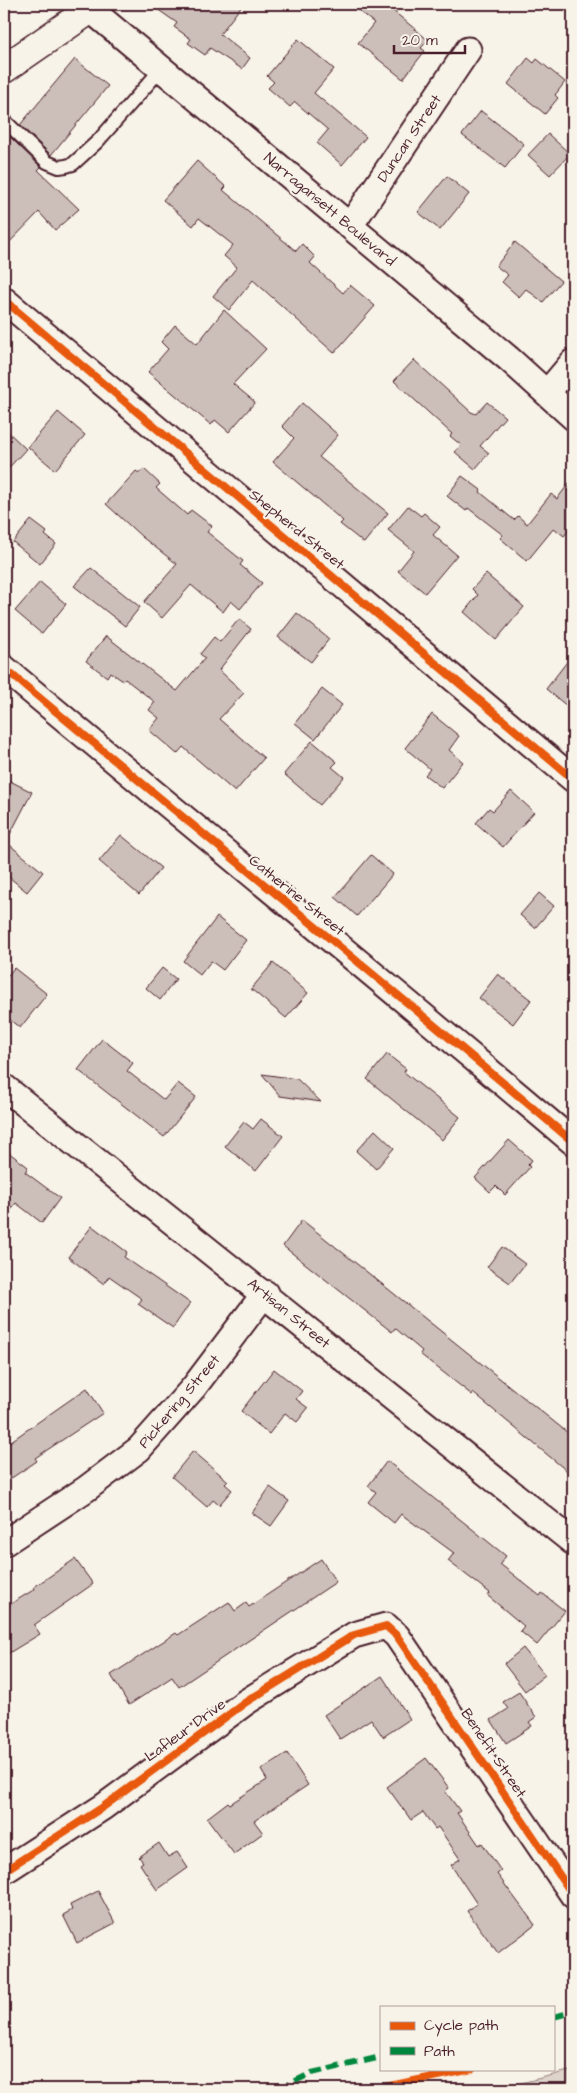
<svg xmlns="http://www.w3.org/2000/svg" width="577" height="2093" viewBox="0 0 577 2093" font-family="'Architects Daughter',sans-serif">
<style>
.green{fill:#ded4cc;stroke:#947a7c}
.building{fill:#ccbfb9;stroke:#4a1f2b}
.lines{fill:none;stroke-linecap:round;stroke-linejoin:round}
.lane-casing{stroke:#4a1f2b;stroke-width:16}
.street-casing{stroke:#4a1f2b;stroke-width:29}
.secondary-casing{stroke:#4a1f2b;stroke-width:31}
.lane{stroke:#f7f3e8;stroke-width:12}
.street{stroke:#f7f3e8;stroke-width:25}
.secondary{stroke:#f7f3e8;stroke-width:28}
.quiet{stroke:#00873e;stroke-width:6;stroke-dasharray:12 6;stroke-linecap:butt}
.cycleway-casing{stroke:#f7f3e8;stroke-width:11}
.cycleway{stroke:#e8590c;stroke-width:8}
.labels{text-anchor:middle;stroke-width:4.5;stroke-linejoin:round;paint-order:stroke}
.street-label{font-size:15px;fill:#4a1f2b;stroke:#f7f3e8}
</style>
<rect width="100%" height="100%" fill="#f7f3e8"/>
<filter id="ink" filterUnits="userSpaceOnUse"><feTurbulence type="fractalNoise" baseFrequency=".02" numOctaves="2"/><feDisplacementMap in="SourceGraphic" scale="10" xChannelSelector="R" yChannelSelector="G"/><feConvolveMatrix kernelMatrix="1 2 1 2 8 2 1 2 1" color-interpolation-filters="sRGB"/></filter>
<g filter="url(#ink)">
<path class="green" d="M573,2070V2089H497Z"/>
<path class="building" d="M150,4H243L220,34L250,58L242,69L210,48L205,55L188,43L191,39L174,27L177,23Z
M350,4H385L428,40L421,48L425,51L403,79L358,43L374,23Z
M298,39L334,69L314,93L366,137L342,165L317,143L328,130L295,102L290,107L268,88L274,82L267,76Z
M528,58L534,63L537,59L565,82L555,95L558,98L545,114L508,84Z
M75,59L108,86L51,155L20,125Z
M481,111L524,144L505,168L462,135Z
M548,134L570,154L550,175L528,155Z
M10,137L41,167L38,170L79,209L55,230L39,212L4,248V145Z
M197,161L226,187L223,190L296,251L302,244L315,257L310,263L343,293L350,285L375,306L334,353L253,280L229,310L213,296L237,267L224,256L233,245L199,218L193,226L163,200Z
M447,176L469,194L440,230L418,212Z
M515,242L561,281L543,302L526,289L519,297L502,282L508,275L496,266Z
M224,310L266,349L233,384L255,402L229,432L215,420L211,425L148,372L168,349L161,342L175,325L197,344Z
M414,360L471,412L476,414L487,402L505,417L480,446L489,453L475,469L455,452L461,445L450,436L452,434L394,381Z
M302,403L338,435L319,457L388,513L364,543L340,524L343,521L273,462L294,438L282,426Z
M58,412L85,435L55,470L28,447Z
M4,428L26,449L4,473Z
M144,469L160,484L156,488L187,515L191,510L212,526L207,532L243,561L240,565L262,583L240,609L231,601L223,612L191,585L162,618L144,602L177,564L142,537L106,504L136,471L139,473Z
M462,476L481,490L480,492L514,520L518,516L527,524L551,494L557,499L573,478V525L564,536L554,528L527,561L500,538L503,535L468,508L466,511L447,496Z
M408,506L421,516L424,513L440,527L433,535L457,555L425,593L398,571L414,551L388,530Z
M31,520L47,532L45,535L56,544L40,564L13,542Z
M91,568L140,607L125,626L74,586Z
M486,574L524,607L496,640L464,612L478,595L472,589Z
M40,582L66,604L42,634L15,611Z
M297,613L329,639L311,662L278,637Z
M239,619L251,629L219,670L244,693L219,719L264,758L235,792L183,747L177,754L149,730L159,718L149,710L155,702L125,679L123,681L110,672L107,677L86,661L106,636L177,691L205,658L200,654L214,637L220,642Z
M573,654V711L546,689Z
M322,689L342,705L315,739L295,723Z
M432,714L459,736L449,750L463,762L442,788L425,775L430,769L405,748Z
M312,741L337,762L332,767L344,777L320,805L284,774Z
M4,778L32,792L6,842L43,872L27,892L4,873Z
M511,791L534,812L503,847L476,823L489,808L493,811Z
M121,835L161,868L139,895L99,861Z
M371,855L393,874L357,916L335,897Z
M539,893L554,906L535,928L520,915Z
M217,917L246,940L223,970L211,961L200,975L183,961Z
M273,963L308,993L286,1018L251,989Z
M14,968L47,994L20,1028L4,1015V980Z
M162,968L176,979L160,1000L146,988Z
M498,974L531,1000L513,1024L479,998Z
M102,1039L133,1063L127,1071L164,1100L178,1083L196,1097L164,1137L78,1070Z
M387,1054L406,1069L404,1072L460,1117L442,1140L367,1079Z
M262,1074L297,1079L321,1102L280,1096Z
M261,1119L283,1136L256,1171L225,1146L244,1122L253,1129Z
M375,1130L394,1148L376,1169L356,1151Z
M509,1140L532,1160L528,1165L530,1167L505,1195L496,1186L490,1192L475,1178Z
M4,1149L28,1167L25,1172L60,1198L42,1223L16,1203L4,1220Z
M302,1220L573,1437V1476L473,1393L472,1395L420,1354L422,1351L395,1328L392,1332L283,1246Z
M92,1226L127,1252L124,1257L190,1303L173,1328L138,1304L142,1299L109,1276L104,1284L68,1257Z
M502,1247L525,1264L510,1283L487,1267Z
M274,1369L302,1391L296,1399L308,1408L297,1422L285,1413L269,1434L241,1411Z
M87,1388L103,1413L35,1458L37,1461L4,1483V1446Z
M193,1451L228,1481L225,1484L232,1490L219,1505L213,1500L207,1507L172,1477Z
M387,1461L506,1556L500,1564L540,1596L542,1593L565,1611L537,1645L520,1631L524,1626L488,1596L490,1593L448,1561L454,1553L401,1514L394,1523L368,1502L376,1492L368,1486Z
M270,1487L289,1501L271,1526L252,1513Z
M75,1559L93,1584L34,1625L40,1634L4,1656V1608L35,1589L34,1587Z
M321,1559L336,1582L179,1687L172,1677L129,1705L111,1675L176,1633L178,1635L229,1602L235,1611L246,1603L249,1607Z
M523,1648L545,1675L525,1691L504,1664Z
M382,1676L410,1719L383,1737L371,1719L340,1739L324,1715Z
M519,1692L536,1717L529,1722L532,1726L506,1743L491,1720L508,1709L503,1702Z
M287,1753L308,1785L254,1821L263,1833L234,1854L207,1818L228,1802L230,1804L267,1780L261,1770Z
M426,1758L449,1788L445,1791L460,1811L457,1813L479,1845L482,1843L501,1871L497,1874L535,1925L498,1953L467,1911L477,1904L451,1865L460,1859L438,1827L435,1829L423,1812L411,1820L387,1787Z
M159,1843L168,1857L177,1852L188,1868L157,1890L140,1864L143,1862L139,1857Z
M98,1891L115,1923L77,1943L63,1915L72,1910L70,1905Z"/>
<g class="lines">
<g class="lane-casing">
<path id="lane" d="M4,120L47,162L59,167L66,166L73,164L98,141L162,68"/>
</g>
<g class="street-casing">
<path id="street" d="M84,4L509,359L573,417
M350,226L468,50
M4,300L573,779
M547,393L573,362
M4,668C193,827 385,982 573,1142
M4,1087L573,1542
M4,1543L86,1489L139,1449L194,1387L265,1293
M4,1871L103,1807L246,1702L354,1635L386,1626L397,1636L573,1895"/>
</g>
<g class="secondary-casing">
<path id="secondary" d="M4,69L98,4"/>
</g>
<use href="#lane" class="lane"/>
<use href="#street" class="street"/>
<use href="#secondary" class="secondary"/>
<path class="quiet" d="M553,2017L573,2012
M279,2089L312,2073L381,2057"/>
<g class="cycleway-casing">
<path id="cycleway" d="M4,300L573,779
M4,668C193,827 385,982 573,1142
M4,1871L103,1807L246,1702L354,1635L386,1626L397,1636L573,1895
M356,2089L380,2088L472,2069"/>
</g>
<use href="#cycleway" class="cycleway"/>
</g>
</g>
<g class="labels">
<g class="street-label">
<text transform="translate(409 138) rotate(-56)" y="5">Duncan Street</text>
<text transform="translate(330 209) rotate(40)" y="5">Narragansett Boulevard</text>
<text transform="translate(297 529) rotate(39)" y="5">Shepherd Street</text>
<text transform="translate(297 895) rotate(39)" y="5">Catherine Street</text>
<text transform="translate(289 1313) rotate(39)" y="5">Artisan Street</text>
<text transform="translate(179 1401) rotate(-50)" y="5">Pickering Street</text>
<text transform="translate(185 1730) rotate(-36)" y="5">Lafleur Drive</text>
<text transform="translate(494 1753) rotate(56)" y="5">Benefit Street</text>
</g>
</g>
<rect width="577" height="2093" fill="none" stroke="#f7f3e8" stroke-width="20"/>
<rect x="10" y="10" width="557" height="2073" fill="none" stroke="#4a1f2b" stroke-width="2" filter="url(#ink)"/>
<rect x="380" y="2006" width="175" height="65" fill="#f7f3e8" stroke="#b29e9c"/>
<rect x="390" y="2022" width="25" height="8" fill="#e8590c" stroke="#b29e9c"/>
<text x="424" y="2030" font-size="15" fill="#4a1f2b">Cycle path</text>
<rect x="390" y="2047" width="25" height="8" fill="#00873e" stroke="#b29e9c"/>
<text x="424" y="2056" font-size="15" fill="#4a1f2b">Path</text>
<path d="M394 45v8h71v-8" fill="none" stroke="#4a1f2b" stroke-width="2.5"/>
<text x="402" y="45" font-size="15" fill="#4a1f2b" stroke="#f7f3e8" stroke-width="4" paint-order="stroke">20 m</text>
</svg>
